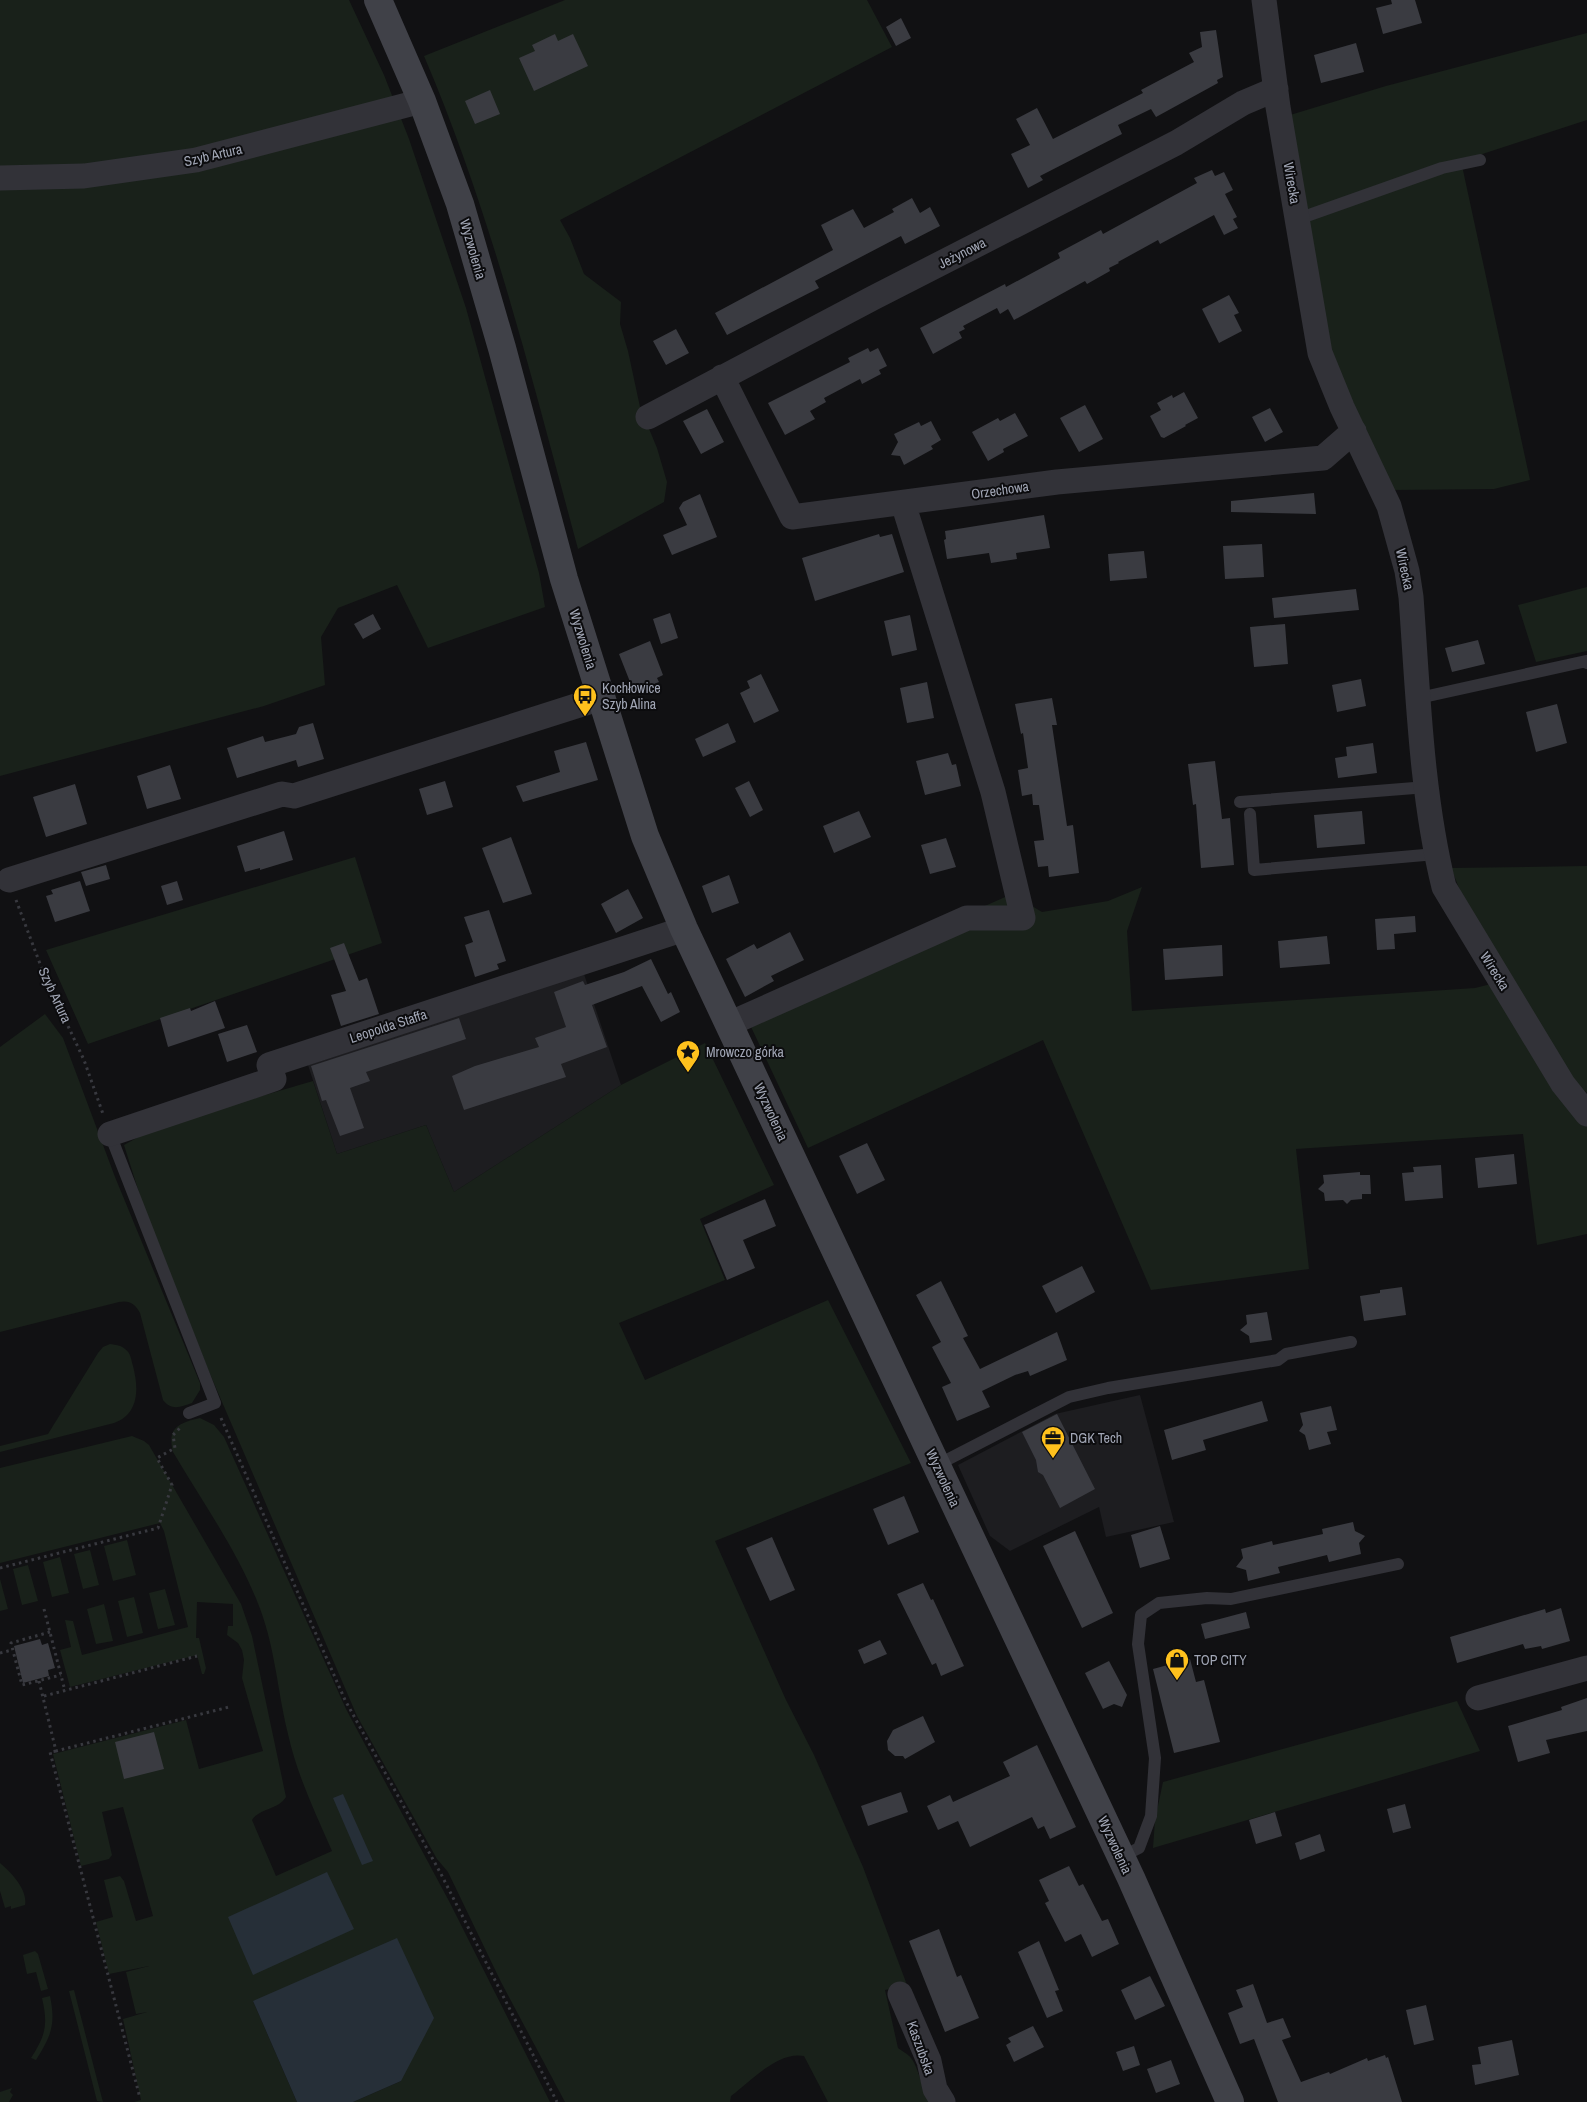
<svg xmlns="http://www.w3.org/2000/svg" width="1587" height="2102" viewBox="0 0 1587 2102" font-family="'Archivo Narrow',sans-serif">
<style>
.built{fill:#1d1d20}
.green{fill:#19211a}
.water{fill:#262f38}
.building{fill:#3a3b41}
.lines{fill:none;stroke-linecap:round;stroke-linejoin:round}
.path{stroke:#38393f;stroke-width:3;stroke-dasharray:2.5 4;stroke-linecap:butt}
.lane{stroke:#323238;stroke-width:12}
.street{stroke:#323238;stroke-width:25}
.secondary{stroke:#404148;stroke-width:28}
.labels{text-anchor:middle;stroke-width:4;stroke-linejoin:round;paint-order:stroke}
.street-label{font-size:14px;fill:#a1a6b5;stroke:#0c0c0e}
.poi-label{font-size:14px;fill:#a1a6b5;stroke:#0c0c0e;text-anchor:start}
</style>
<rect width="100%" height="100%" fill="#111113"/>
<path class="built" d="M584,974L621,1085L454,1192L426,1125L337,1154L308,1065Z
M1140,1395L1174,1522L1106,1537L1099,1507L1010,1551L990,1536L958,1465L1055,1414Z"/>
<path class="green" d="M0,0H349L384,75L409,139L466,308L539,573L545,607L428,648L397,585L338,608L321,637L325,685L264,706L0,776Z
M565,0H867L892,47L560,220L570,238L584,274L621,302L620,324L628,351L640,407L657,448L667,482L664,502L578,549C533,383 492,215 424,56Z
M1587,33V120L1461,161L1530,480L1494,489L1393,490L1334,368L1290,115L1386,86Z
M1587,587V651L1536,662L1518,605Z
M355,857L382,943L88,1044L46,950Z
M1587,866V1093L1571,1079L1465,903L1451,868Z
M1142,887L1127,931L1132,1011L1475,988L1495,983L1587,1126V1234L1537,1245L1523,1134L1296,1149L1309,1269L1151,1290L1043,1040L808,1148L744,1012L1012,894L1042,912L1108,901Z
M45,1014L63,1038L115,1177L200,1383V1390L192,1403C181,1407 171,1411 163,1400L140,1313C135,1304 130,1300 119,1302L0,1332V1047Z
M705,1043L774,1185L700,1219L725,1280L619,1323L645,1380L828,1300L911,1463L715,1541L786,1700L814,1755L863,1867L907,1985L885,1990L898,2048C902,2051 908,2054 911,2058C918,2066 922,2090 930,2102H828L804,2056C778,2051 751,2081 731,2096L730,2102H565L501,1982L448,1872L437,1859L357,1716L207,1367L142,1202L124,1145L158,1126L313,1081L337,1154L426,1125L454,1192L621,1085Z
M110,1344C116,1345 121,1345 125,1349C131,1353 131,1360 133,1366C139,1389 139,1414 114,1423L0,1452V1446L48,1434L98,1353L103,1347Z
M200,1418L214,1425L224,1437L346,1709L450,1903L550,2102H353L401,2081L253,2001L297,2102H134L141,2100L123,2019L147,2012L136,2014L126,1972L149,1966L109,1974L96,1922L113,1917L104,1880L120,1876L124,1881L136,1921L153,1916L123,1807L102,1812L112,1855L109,1859L81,1866L53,1754L186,1720L199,1769L263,1751L242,1678L244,1660L242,1650L238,1643L227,1635L228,1626H233V1604L197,1602L196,1638H199L206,1668L204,1674H202L197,1655L70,1687L60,1650L71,1647L65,1620L73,1621L82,1655L188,1627L164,1531L160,1523L0,1563V1468L132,1436L144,1441L149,1445L241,1604L252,1636L286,1797C278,1810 260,1808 252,1820L276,1876L332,1851C315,1812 297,1775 288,1734C277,1689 275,1644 257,1601C236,1549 202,1501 173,1452C167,1428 178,1423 200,1418Z
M127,1540L136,1575L113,1581L104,1546Z
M90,1550L99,1585L83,1589L74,1554Z
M60,1557L69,1593L52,1597L43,1562Z
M28,1565L38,1601L22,1605L13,1569Z
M0,1579L8,1609L0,1611Z
M165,1589L175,1625L158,1629L149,1593Z
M134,1597L143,1633L127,1637L118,1601Z
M104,1604L113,1641L96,1644L87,1609Z
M1457,1701L1480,1751L1153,1848L1155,1820L1163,1782Z
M0,1863C11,1872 28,1890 25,1905L11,1909V1906L5,1908L0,1891Z
M35,1951L38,1954L48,1989L41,1991L36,1972L27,1974L23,1955Z
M74,1990L99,2087L103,2102L97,2101L69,1991Z
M50,1996C56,2025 51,2036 36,2060L31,2058C46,2035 48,2024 42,1998Z
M12,2088L10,2092L13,2095L9,2102H0V2092Z"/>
<path class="water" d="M343,1794L373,1861L362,1865L333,1798Z
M327,1872L354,1929L253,1975L228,1917Z
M397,1938L434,2018L401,2081L353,2102H297L253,2001Z"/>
<path class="building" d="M1391,0H1415L1422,23L1383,34L1376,8L1392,4Z
M901,18L911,38L896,46L886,27Z
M1216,30L1223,77L1217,80L1218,83L1156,117L1151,109L1118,125L1122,134L1040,176L1043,180L1028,188L1011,154L1030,145L1016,119L1037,108L1053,139L1143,93L1141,90L1194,62L1189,53L1202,47L1200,32Z
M555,34L558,41L573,34L588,66L534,91L519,58L535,51L532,45Z
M1356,43L1364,72L1321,83L1314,55Z
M490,90L500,114L475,124L465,101Z
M1212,170L1215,176L1224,172L1233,190L1225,194L1237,217L1233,219L1238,228L1224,235L1214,215L1160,244L1158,240L1118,262L1119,263L1109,268L1110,271L1087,284L1085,281L1014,320L1008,309L1000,314L997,308L963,326L965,329L959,332L962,338L933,354L920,328L1005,284L1006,287L1060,258L1058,253L1101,230L1103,234L1197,183L1194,178Z
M912,198L920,213L930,207L940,226L905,244L901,236L815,281L819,288L727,335L715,313L833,250L821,225L853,209L864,228L894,212L892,209Z
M1229,295L1239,313L1234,315L1242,331L1219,343L1202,309Z
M676,329L689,353L666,365L653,341Z
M868,348L870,352L878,348L887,366L879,370L881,374L862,384L860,379L824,398L826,402L810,411L815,419L785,435L768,403L850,362L848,358Z
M1184,392L1198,418L1185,425L1186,426L1164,438L1161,437L1150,416L1161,410L1157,403L1172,395L1173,398Z
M1085,405L1103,439L1079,452L1060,418Z
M1270,408L1283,432L1265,442L1252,417Z
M707,409L724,442L701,454L683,421Z
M1015,413L1028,436L1003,449L1004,452L988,461L972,432L998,418L1000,421Z
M931,421L941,440L931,446L933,449L904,465L900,456L891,455L898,442L894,434L919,422L921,426Z
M1314,493L1316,514L1231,512V501Z
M700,494L717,537L672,555L663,535L687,525L679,508L683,502Z
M1044,515L1050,548L1016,553L1017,559L991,563L989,553L947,559L944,540L946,539L945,531Z
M879,534L880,537L892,534L904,572L815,601L802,558Z
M1262,544L1264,577L1225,579L1223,546Z
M1144,551L1147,578L1110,581L1108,554Z
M1356,589L1359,610L1274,618L1272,598Z
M670,613L678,638L661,644L653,619Z
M373,614L381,629L363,639L354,624Z
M910,615L917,650L892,656L884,621Z
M1285,624L1288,664L1254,667L1250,627Z
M1478,640L1485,664L1452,672L1445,648Z
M650,641L663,675L657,678L659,682L634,692L619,654Z
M761,674L779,711L754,723L740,693L750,688L747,681Z
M1361,679L1366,706L1337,712L1332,685Z
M927,682L934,718L907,723L900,688Z
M1052,698L1057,725H1052L1067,826L1073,825L1079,873L1049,877L1048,866L1038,867L1034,841L1044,840L1039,805H1033L1032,794L1022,796L1018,770L1028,768L1023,733L1021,734L1015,704Z
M1557,704L1567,743L1536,752L1526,712Z
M313,723L324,759L298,767L296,760L237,778L227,748L263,736L265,742L296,734L299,727Z
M728,723L736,742L703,757L695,739Z
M586,742L598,780L523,802L516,786L560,772L554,751Z
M1373,743L1377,773L1338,778L1335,758L1347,756L1346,747Z
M948,753L952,765L956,764L961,786L925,795L916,761Z
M1215,761L1222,819L1230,818L1234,865L1201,868L1196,804L1193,805L1188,764Z
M170,765L181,799L147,809L137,776Z
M445,781L453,807L427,815L419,789Z
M749,781L763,810L750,817L735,788Z
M75,784L87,824L46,837L33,797Z
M859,811L871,837L834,853L823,826Z
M1362,811L1365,844L1317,848L1314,815Z
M284,831L293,860L260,870V868L245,872L237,846Z
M511,837L532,894L503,903L482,848Z
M946,838L956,867L930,874L921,845Z
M106,865L110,879L86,886L81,872Z
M729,875L739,903L712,913L702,886Z
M80,881L90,911L55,922L46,896L53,894L51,890Z
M177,881L183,900L167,905L161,886Z
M628,889L643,918L616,933L601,904Z
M489,910L506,961L497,964L499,969L475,977L465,945L473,942L464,917Z
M1415,916L1416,932L1394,934L1395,949L1377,950L1375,919Z
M790,932L804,960L771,976L774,981L745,997L726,959L754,944L757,949Z
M1327,936L1330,964L1280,968L1278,941Z
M344,943L359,981L367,978L379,1014L341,1026L331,995L346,991L330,948Z
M1222,945L1223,976L1165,980L1163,949Z
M651,959L668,994L671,992L680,1012L661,1022L642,986L592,1005L607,1047L561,1064L566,1077L464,1110L452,1076L475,1066L539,1047L535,1038L566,1027L554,992L583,981L585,985L624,972Z
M215,1001L225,1028L168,1047L160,1018L190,1008L191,1011Z
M459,1018L466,1039L366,1072L370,1081L350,1088L364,1128L340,1136L326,1100L322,1101L311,1066Z
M247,1025L257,1052L227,1062L218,1034Z
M867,1143L885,1180L857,1194L839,1156Z
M1514,1154L1517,1184L1478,1188L1475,1158Z
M1441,1165L1443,1198L1405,1201L1402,1173L1414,1172L1413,1167Z
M1360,1172V1175H1370L1371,1194H1362V1199L1351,1200L1347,1204L1343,1200L1325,1201L1324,1193L1318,1189L1324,1183L1323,1175Z
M765,1199L776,1226L743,1240L755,1268L727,1280L704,1225Z
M1082,1266L1095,1292L1056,1313L1042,1286Z
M941,1281L968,1336L963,1338L980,1369L1057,1332L1067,1360L1030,1376L1028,1371L1015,1375L982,1391L990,1407L957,1421L942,1387L951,1383L932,1347L941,1342L916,1295Z
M1402,1287L1406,1315L1364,1321L1360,1296L1380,1293V1290Z
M1267,1312L1272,1340L1250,1343L1249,1336L1240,1330L1247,1324L1246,1315Z
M1262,1401L1268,1421L1203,1440L1206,1450L1172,1460L1164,1430Z
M1331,1406L1337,1430L1327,1432L1331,1444L1309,1450L1305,1435L1299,1431L1303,1425L1300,1413Z
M1057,1414L1095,1489L1060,1508L1043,1475L1038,1472L1036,1460L1022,1432Z
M904,1496L919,1532L888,1545L873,1509Z
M1353,1522L1355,1531L1365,1536L1359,1543L1361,1554L1329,1562L1327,1555L1278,1567L1280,1573L1248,1581L1246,1570L1236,1567L1243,1558L1241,1549L1272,1541L1273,1545L1323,1534L1322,1529Z
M1160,1526L1170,1559L1140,1568L1131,1535Z
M1075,1531L1113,1613L1082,1628L1043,1546Z
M772,1537L795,1590L770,1601L746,1548Z
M923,1583L931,1600L933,1599L964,1666L941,1676L936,1663L932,1665L897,1594Z
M1561,1608L1570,1641L1542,1649L1541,1646L1525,1649L1523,1644L1457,1663L1450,1637L1545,1609L1546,1613Z
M1246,1612L1250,1628L1205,1639L1201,1624Z
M40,1639L42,1645L48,1643L55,1668L48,1670L49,1676L23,1683L14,1646Z
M880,1640L887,1654L864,1664L858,1650Z
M1190,1659L1196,1682L1204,1680L1220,1742L1174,1753L1153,1669Z
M1109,1661L1127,1695L1122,1707L1114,1704L1103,1709L1085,1673Z
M1587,1698V1731L1546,1740L1550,1753L1518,1762L1508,1726L1562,1710L1561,1707Z
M923,1716L935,1742L905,1759L903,1756H895L888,1750L887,1741L893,1730Z
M154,1732L164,1769L124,1779L115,1742Z
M1037,1745L1076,1827L1050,1839L1044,1826L1038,1829L1032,1817L970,1847L958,1821L938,1830L927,1806L950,1795L953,1802L1010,1776L1003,1762Z
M901,1792L908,1812L868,1826L861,1806Z
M1405,1804L1411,1828L1393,1833L1387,1809Z
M1275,1812L1282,1836L1256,1844L1249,1820Z
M1320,1834L1325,1851L1300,1860L1295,1843Z
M1069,1866L1079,1886L1083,1884L1102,1921L1108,1919L1119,1944L1092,1957L1081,1934L1065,1942L1045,1903L1049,1901L1039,1880Z
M939,1929L957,1977L961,1975L979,2018L945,2032L909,1941Z
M1039,1941L1059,1990L1055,1991L1063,2011L1047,2018L1018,1952Z
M1150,1976L1165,2006L1135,2020L1121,1990Z
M1253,1984L1267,2023L1283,2018L1291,2037L1282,2040L1301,2082L1329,2072L1330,2074L1367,2058L1368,2061L1385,2055L1386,2058L1388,2057L1402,2102H1278L1254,2039L1240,2044L1228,2013L1243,2007L1236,1990Z
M1426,2005L1434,2040L1414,2045L1406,2010Z
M1033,2026L1044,2047L1014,2062L1006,2045L1011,2042L1008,2038Z
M1512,2040L1519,2075L1475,2085L1472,2065L1481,2064L1478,2047Z
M1134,2046L1140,2065L1123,2071L1116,2052Z
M1171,2060L1180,2084L1156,2093L1147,2069Z"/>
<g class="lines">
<path class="path" d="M16,900L45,977L84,1060L103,1114
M221,1418L345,1700L441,1874L557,2102
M0,1568L158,1528L172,1485L157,1458L175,1448L173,1435L182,1426
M44,1609L65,1691
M50,1632L11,1643L22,1685L61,1675
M0,1653L12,1650
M39,1681L56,1751L229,1707
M44,1696L197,1656
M56,1751L50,1752L140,2098"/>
<path class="lane" d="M1298,219L1442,168L1480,160
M1419,698L1586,661L1587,663
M1240,802L1427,787
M1250,814L1254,870L1436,854
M110,1134L215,1403L189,1413
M937,1465L1069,1397L1108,1388L1278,1360L1286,1354L1351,1342
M1121,1857L1139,1848L1151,1816L1155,1758L1138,1644L1141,1615L1159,1603L1207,1598L1231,1599L1398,1564"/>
<path class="street" d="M1264,0L1278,107L1320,353L1342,407L1389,506L1407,571L1411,597C1418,692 1421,794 1444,887L1563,1084L1587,1114
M0,178L84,176L196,160L422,101
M722,377L792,517L1057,482L1323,458L1354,431
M648,417L873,298L1176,143L1243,103L1276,89
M9,880L282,794L294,796L601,698
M729,1024L967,918H1023L993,792L903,503
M110,1134L274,1079L269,1065L684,929
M1478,1698L1587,1668
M900,1994L929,2061L935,2089L943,2102"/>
<path class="secondary" d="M378,0L422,101L460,204L502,348L564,579L645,836L684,929L1131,1878L1230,2102"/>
</g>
<defs>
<g id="bus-pin" transform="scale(1.25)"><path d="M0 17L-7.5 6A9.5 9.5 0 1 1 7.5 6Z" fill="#ffc11d" stroke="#0c0c0e"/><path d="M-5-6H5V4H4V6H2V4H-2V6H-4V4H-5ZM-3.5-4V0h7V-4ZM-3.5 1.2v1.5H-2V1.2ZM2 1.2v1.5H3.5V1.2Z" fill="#111"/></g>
<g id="sight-pin" transform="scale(1.25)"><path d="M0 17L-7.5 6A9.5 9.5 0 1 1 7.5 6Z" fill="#ffc11d" stroke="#0c0c0e"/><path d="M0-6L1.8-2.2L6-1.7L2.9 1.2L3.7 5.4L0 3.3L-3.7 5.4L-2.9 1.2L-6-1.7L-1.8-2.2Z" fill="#111"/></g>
<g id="office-pin" transform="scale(1.25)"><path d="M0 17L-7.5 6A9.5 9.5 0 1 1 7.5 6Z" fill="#ffc11d" stroke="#0c0c0e"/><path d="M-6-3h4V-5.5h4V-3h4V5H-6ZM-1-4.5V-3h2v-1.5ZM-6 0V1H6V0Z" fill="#111"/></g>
<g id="shop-pin" transform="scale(1.25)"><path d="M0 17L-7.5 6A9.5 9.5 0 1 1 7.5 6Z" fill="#ffc11d" stroke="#0c0c0e"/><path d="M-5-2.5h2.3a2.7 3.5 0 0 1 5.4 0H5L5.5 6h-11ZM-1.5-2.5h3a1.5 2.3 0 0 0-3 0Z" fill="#111"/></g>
</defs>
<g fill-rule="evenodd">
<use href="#bus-pin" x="585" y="696"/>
<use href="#sight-pin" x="688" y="1052"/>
<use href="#office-pin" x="1053" y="1438"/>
<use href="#shop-pin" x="1177" y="1660"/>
</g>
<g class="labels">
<g class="street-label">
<text transform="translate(213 155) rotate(-13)" y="5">Szyb Artura</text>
<text transform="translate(1292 183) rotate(80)" y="5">Wirecka</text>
<text transform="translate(473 249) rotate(74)" y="5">Wyzwolenia</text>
<text transform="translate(962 253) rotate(-27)" y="5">Jeżynowa</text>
<text transform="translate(1000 490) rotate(-8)" y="5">Orzechowa</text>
<text transform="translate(1405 569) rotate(78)" y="5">Wirecka</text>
<text transform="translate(583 639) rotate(73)" y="5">Wyzwolenia</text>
<text transform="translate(1495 971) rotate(58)" y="5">Wirecka</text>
<text transform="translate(55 995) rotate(65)" y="5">Szyb Artura</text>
<text transform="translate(388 1026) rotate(-18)" y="5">Leopolda Staffa</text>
<text transform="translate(771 1112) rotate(65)" y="5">Wyzwolenia</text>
<text transform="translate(943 1478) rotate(65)" y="5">Wyzwolenia</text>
<text transform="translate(1115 1845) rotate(65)" y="5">Wyzwolenia</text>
<text transform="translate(921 2048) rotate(70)" y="5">Kaszubska</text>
</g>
<g class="poi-label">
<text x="602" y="693">Kochłowice<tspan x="602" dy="16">Szyb Alina</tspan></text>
<text x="706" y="1057">Mrowczo górka</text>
<text x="1070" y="1443">DGK Tech</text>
<text x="1194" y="1665">TOP CITY</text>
</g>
</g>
</svg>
